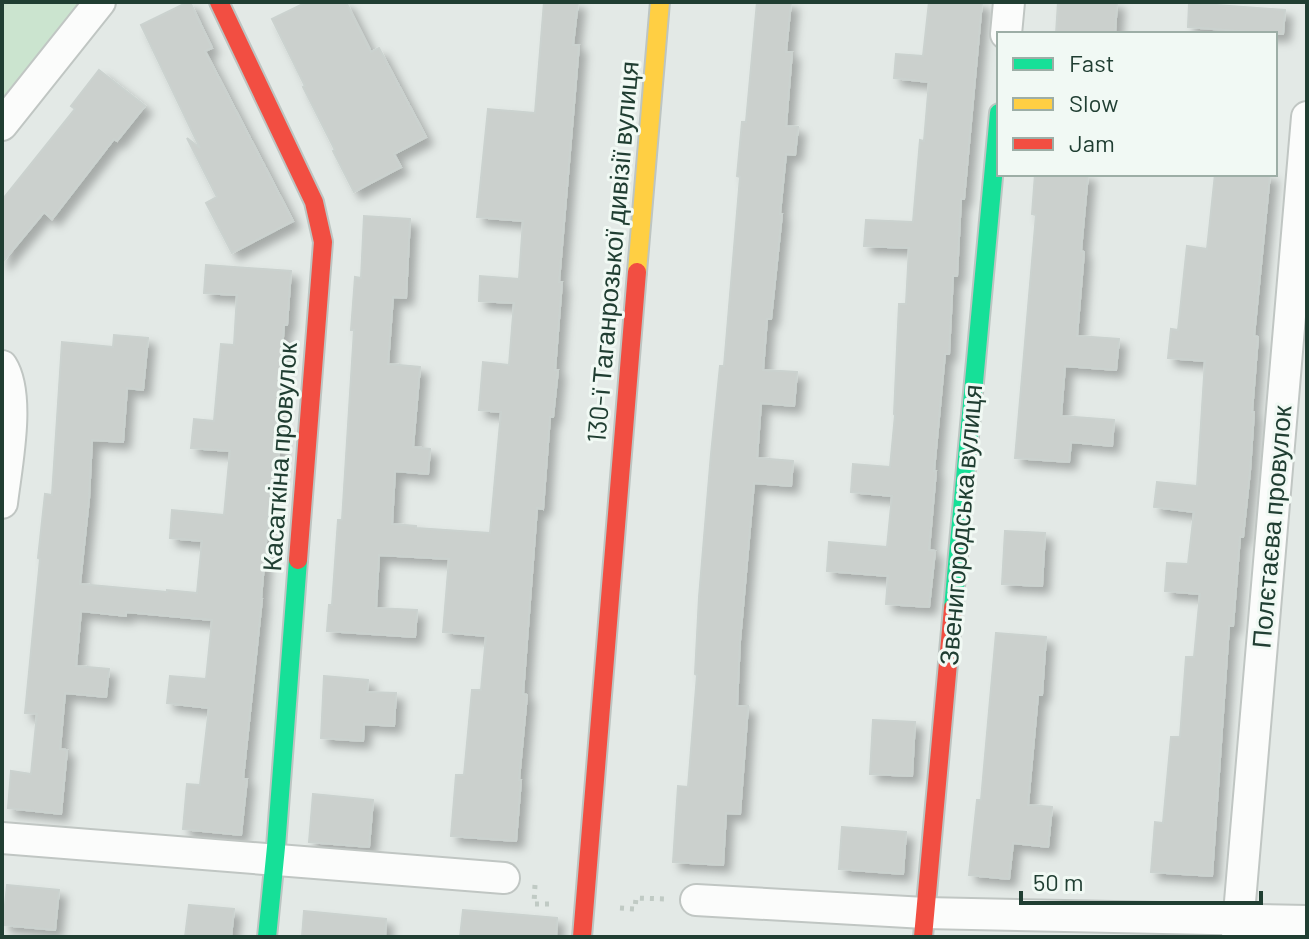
<svg xmlns="http://www.w3.org/2000/svg" width="1309" height="939" viewBox="0 0 1309 939" font-family="Barlow,sans-serif">
<style>
.green{fill:#cbe4cf}
.building{fill:#cbd0cd;stroke:#cbd2cf;stroke-width:2;filter:url(#shadow)}
.lines{fill:none;stroke-linecap:round;stroke-linejoin:round}
.street-casing{stroke:#c0c6c3;stroke-width:34}
.fast-casing{stroke:#bdc5c2;stroke-width:22}
.slow-casing{stroke:#bdc5c2;stroke-width:22}
.jam-casing{stroke:#bdc5c2;stroke-width:22}
.path{stroke:#c0cac4;stroke-width:5;stroke-dasharray:4 6;stroke-linecap:butt}
.street{stroke:#fbfcfb;stroke-width:30}
.fast{stroke:#16e098;stroke-width:18}
.slow{stroke:#ffcf43;stroke-width:18}
.jam{stroke:#f24e42;stroke-width:18}
.labels{text-anchor:middle;stroke-width:6;stroke-linejoin:round;paint-order:stroke}
.street-label{font-size:26px;fill:#203e32;stroke:#f1f9f4}
</style>
<defs>
<filter id="shadow"><feDropShadow dx="7" dy="7" stdDeviation="4" flood-color="#0004"/></filter>
</defs>
<rect width="100%" height="100%" fill="#e3e9e6"/>
<path class="green" d="M2,2H87L2,110Z"/>
<path class="building" d="M188,2H190L212,48L205,51L293,221L232,253L206,203L217,197L187,138L200,148L141,25Z
M307,2H346L371,52L379,48L426,137L394,154L401,167L354,192L333,151L335,150L303,87L305,86L272,19Z
M544,2H578L573,45H579L559,282H562L555,370H558L553,417H550L543,509L537,508L523,694L527,695L519,780H521L516,841L451,836L456,775H464L472,690H481L486,636L443,632L449,559L379,555L376,608L417,610L415,637L327,631L329,605H332L338,520H342L354,330H351L355,277L361,278L364,216L410,219L406,298L393,297L388,364L420,367L413,447L430,449L428,474L395,471L392,524L416,526V528L490,533L501,412L479,410L483,362L509,365L514,303L479,301L480,276L519,279L523,221L477,217L488,109L535,113Z
M757,2H791L786,52H792L786,126L798,127L795,155L786,154L780,214H782L771,319H767L763,370L797,372L794,406L761,403L757,458L793,461L791,486L754,483L740,641L737,706H748L740,814L726,813L723,865L673,862L678,786L688,787L697,675L695,674L699,597L711,454L720,366H724L740,177L737,176L742,122H746Z
M929,2H982L964,199H961L957,276H953L949,354H945L934,471H936L929,550L935,551L929,607L886,604L888,576L827,571L829,542L887,547L892,496L851,492L853,464L890,467L895,415L894,414L899,304H906L909,248L864,246L866,220L913,222L920,140L924,141L929,82L894,78L896,54L923,56Z
M1058,2H1117L1115,34H1056Z
M1189,3L1285,10L1283,34H1251V32L1188,27Z
M99,70L145,106L117,141L114,139L52,219L44,212L2,263V200L75,109L71,106Z
M1035,174H1088L1081,251L1084,252L1077,336L1119,339L1116,370L1065,366L1061,416L1114,420L1112,446L1071,442L1069,462L1015,458L1036,215L1032,214Z
M1215,174H1270L1254,336L1258,337L1252,412H1254L1250,471L1243,537H1240L1233,626H1229L1212,876L1151,872L1155,822L1163,823L1171,737H1180L1186,657H1194L1200,594L1165,591L1167,563L1188,564L1194,512L1154,507L1157,482L1197,486L1205,361L1168,358L1171,329L1178,330L1187,246L1207,249Z
M206,265L291,271L287,325H284L276,426H281L277,475H272L261,599H262L243,779H247L241,835L183,829L187,784L200,785L209,708L167,703L170,676L206,679L212,620L126,612V616L81,611L76,666L109,669L106,697L65,693L60,749L67,750L61,814L8,808L11,771L31,774L37,714L25,713L40,559L38,558L45,494L52,495L62,342L113,347L114,335L148,338L143,390L127,388L123,442L92,440L89,499L80,584L167,592V590L197,593L202,541L170,538L172,510L224,515L230,451L191,448L194,419L214,421L221,344L234,345L237,295L204,293Z
M1005,531L1045,533L1042,586L1002,584Z
M996,633L1046,637L1042,695H1038L1028,805L1052,807L1048,847L1013,843L1009,879L969,875L977,800H981Z
M324,676L368,680L367,692L396,693L394,726L364,724L363,741L321,738Z
M873,720L915,722L912,776L870,774Z
M313,794L373,800L369,847L309,842Z
M842,827L906,832L903,874L839,869Z
M7,885L59,890L55,930L3,925Z
M189,905L234,909L231,937H185Z
M463,910L557,918L556,937H460Z
M304,911L386,919L385,937H302Z"/>
<g class="lines">
<g class="street-casing">
<path id="street" d="M1006,34L1009,2
M2,125L100,2
M2,366C21,396 6,468 2,503
M2,838L504,878
M696,900L925,913L1307,921
M1237,937L1307,117"/>
</g>
<g class="fast-casing">
<path id="fast" d="M953,608L999,113
M267,937L276,847L298,560"/>
</g>
<g class="slow-casing">
<path id="slow" d="M637,272L660,2"/>
</g>
<g class="jam-casing">
<path id="jam" d="M219,2L314,202L323,242L298,560
M582,937L637,272
M923,937L953,608"/>
</g>
<path class="path" d="M535,885L534,904H550
M620,908L635,909L636,898L667,899"/>
<use href="#street" class="street"/>
<use href="#fast" class="fast"/>
<use href="#slow" class="slow"/>
<use href="#jam" class="jam"/>
</g>
<g class="labels">
<g class="street-label">
<text transform="translate(613 252) rotate(-85)" y="9">130-ї Таганрозької дивізії вулиця</text>
<text transform="translate(280 457) rotate(-86)" y="9">Касаткіна провулок</text>
<text transform="translate(961 525) rotate(-85)" y="9">Звенигородська вулиця</text>
<text transform="translate(1272 527) rotate(-85)" y="9">Полєтаєва провулок</text>
</g>
</g>
<rect width="1309" height="939" fill="none" stroke="#203e32" stroke-width="8"/>
<rect x="997" y="32" width="280" height="144" fill="#f1f9f4" stroke="#9daea6" stroke-width="2"/>
<rect x="1013" y="58" width="40" height="12" fill="#16e098" stroke="#9daea6" stroke-width="2"/>
<text x="1069" y="72" font-size="24" fill="#203e32">Fast</text>
<rect x="1013" y="98" width="40" height="12" fill="#ffcf43" stroke="#9daea6" stroke-width="2"/>
<text x="1069" y="112" font-size="24" fill="#203e32">Slow</text>
<rect x="1013" y="138" width="40" height="12" fill="#f24e42" stroke="#9daea6" stroke-width="2"/>
<text x="1069" y="152" font-size="24" fill="#203e32">Jam</text>
<path d="M1021 891v12h240v-12" fill="none" stroke="#203e32" stroke-width="4"/>
<text x="1033" y="891" font-size="24" fill="#203e32" stroke="#f1f9f4" stroke-width="6" paint-order="stroke">50 m</text>
</svg>
